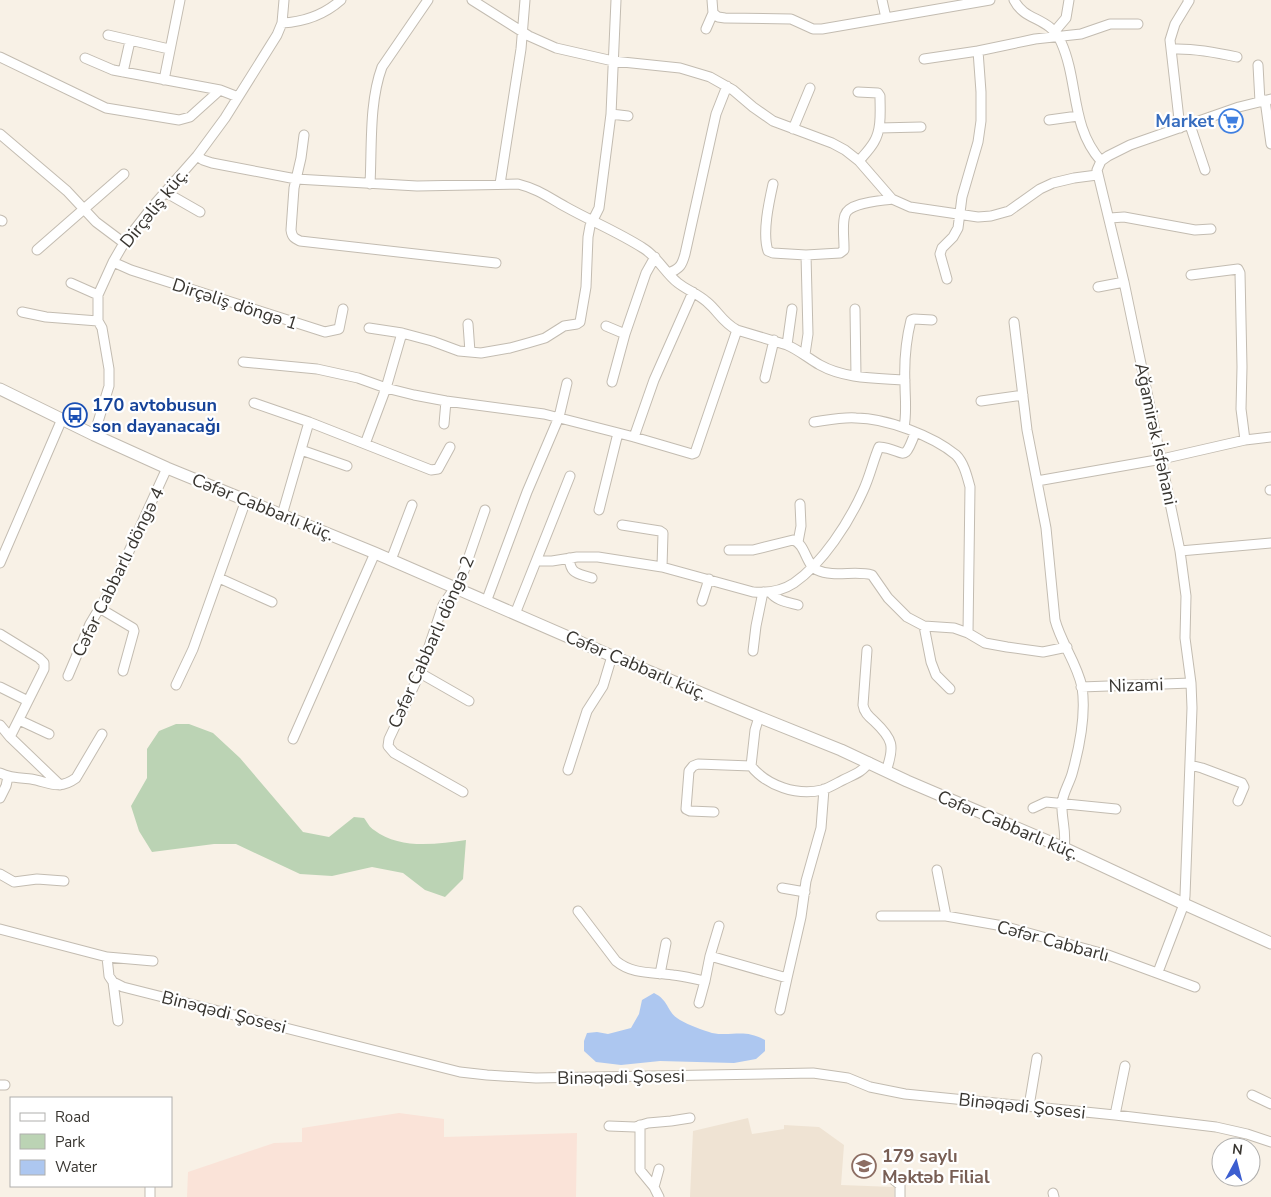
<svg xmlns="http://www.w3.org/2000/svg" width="1271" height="1197" viewBox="0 0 1271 1197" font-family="'Nunito Sans',sans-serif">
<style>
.built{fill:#efe3d3}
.industrial{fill:#fae3d8}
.green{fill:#bbd3b4}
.water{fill:#adc7f0}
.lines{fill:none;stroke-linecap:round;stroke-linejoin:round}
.street-casing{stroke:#c3bcb1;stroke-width:11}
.secondary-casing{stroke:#c3bcb1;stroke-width:13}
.street{stroke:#fff;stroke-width:9}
.secondary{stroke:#fff;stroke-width:11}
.labels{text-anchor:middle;stroke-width:4.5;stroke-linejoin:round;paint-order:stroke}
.shop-label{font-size:18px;font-weight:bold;fill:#366cbe;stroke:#fff;text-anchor:end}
.street-label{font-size:18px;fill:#393631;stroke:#fff}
.transit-label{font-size:18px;font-weight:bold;fill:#164399;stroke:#fff;text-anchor:start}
.education-label{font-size:18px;font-weight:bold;fill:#785e54;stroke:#fff;text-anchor:start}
</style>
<rect width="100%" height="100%" fill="#f8f1e6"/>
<path class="built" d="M748,1118L752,1134L784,1129V1125L819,1127L844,1145L841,1185L894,1187V1197H690L693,1131Z"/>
<path class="industrial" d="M399,1113L444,1119V1137L577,1133L576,1197H187L188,1172L274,1143L302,1142V1128Z"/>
<path class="green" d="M176,724H189L213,733L240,758L303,832L329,837L354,817L364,818C367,822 370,828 374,830C400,850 437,844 466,840L463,879L445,897L425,890L403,873L372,867L332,876L300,874L236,844H214L152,852L139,831L131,806L147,778V749L159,731Z"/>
<path class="water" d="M654,993C670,1001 666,1012 680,1020C688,1025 703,1030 712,1033C733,1037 743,1028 765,1040V1051L756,1059L734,1063L660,1061L621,1065L596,1062L584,1051V1041L587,1033L597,1032L608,1034L631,1028L639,1014L642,1000Z"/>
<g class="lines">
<g class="street-casing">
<path id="street" d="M472,0L529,36L556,48L613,61L680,68L710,77L733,90L753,107L773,121L832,143L845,150L859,161L892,199L910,207L978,217L991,216L1009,211L1040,189L1053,183L1074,178L1097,175
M712,0L713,13L718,17L725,18L791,19L813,29H822L990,0
M882,0L886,18
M1014,0C1025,22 1049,16 1061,42C1079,82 1070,126 1101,161
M282,23C304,22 324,15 341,0
M706,29L713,13
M1055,31L1066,18L1069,0
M108,35L169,49
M1172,49C1194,48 1215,52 1237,57
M0,57L106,108L179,120L190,117L220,90
M85,58L113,70L220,90L238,97
M924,59L978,51
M1258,65L1260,102
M123,72L130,41
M164,80L180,0
M858,92L878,93L880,96C880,110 882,129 874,142C870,149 864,155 859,161
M1265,100L1271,144
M611,114L628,116
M1049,120L1078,116
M1190,125L1205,170
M879,128L921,127
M1180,128L1170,40L1175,24L1189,1L1188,0
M793,129L810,88
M0,134L67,191L96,222L124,243
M304,135L301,158L294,188L291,230C292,237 294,238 300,241L496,263
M197,156L203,160L212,163L296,179L417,186L518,184C538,189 548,197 566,207C591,221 618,232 643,248C658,257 665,273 678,283C687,290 698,294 707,302C718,311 723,323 737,330L787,345C799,350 809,359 820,365C845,379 877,378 905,380
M370,184C372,147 369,102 382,67L428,0
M500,184L521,49L525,0
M773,184C769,202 762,233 768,251L773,253L806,255L840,253L844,250V247C844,237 842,224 845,215C849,202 881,201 892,199
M165,192L200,212
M1110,218L1124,217L1195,230L1211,229
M0,220L2,221
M37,250L124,174
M113,262L131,270L325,332L339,329L343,309
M668,273C680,269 682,265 685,254L716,114L727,86
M1191,275L1238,269L1240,273L1242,367L1241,409L1245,440
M947,279L940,254L942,248L953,237L958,228L962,197L978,142L981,121V92L978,51L1035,39L1081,34L1110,24H1138
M71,283L98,295
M1098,287L1124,282
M855,309L856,376
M22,312L46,317L98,321
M1014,322L1027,430L1046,528L1055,620C1061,643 1077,663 1082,687C1086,713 1079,749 1072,774C1069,784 1063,793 1062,803C1061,818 1067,833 1064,848
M468,324L470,352
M606,326L625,334
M369,328L402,333
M787,345L792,309
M805,354L808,334L806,255
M243,362L317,369L358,378L386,388L414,395L446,401L544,414L634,437L692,454L695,453L737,330
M765,378L774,340
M612,382L625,334L646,273L655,257
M981,401L1023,395
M254,403L309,422
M814,422C828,420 843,417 856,418C886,418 933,436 956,455C964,463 967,476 970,487L968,633
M444,424L446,401
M904,427C907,413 905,398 905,384C904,363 906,340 911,320L914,319L932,320
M94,435L109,386V369L102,328L98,321V295L113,262L124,243L153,206L197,156L225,118L277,35L282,23L284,0
M634,437L654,380L693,292
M365,444L431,470L438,469L450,447
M301,450L347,466
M1037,481L1162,459L1245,440L1271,437
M1270,490H1271
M599,510L618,433
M282,515L309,422L365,444L386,388L402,333L432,341L459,351L481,353L510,348L528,343L545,338L564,326L577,324L580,322L586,287L588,237L590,226L599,208L611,114L616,0
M622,525L660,531L663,533L662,567
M798,542L801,526L800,504
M729,550H753L793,540C806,544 805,564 817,570C834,578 855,570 872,575L888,598L907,617L924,626L954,628L968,633L985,643L1007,647L1043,652L1067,647
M1180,551L1271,543
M569,558C571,575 577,573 592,578
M391,560L412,505
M537,561H552L577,557H598L662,567L753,592C766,593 782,591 794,583C823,563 849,522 863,491C870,476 873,461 879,447C905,449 903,466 915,433
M0,563L62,419
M219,578L272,602
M770,592C777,601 787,602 798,605
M702,601L709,579
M486,602L527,492L559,417L567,383
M101,609L133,628L134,631L123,671
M515,614L570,476
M924,626L931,662L936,675L950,689
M0,634L39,658L44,663V669L10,737L0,725
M867,650L863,705C864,712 868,716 874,721C893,739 895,746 886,771
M753,651L756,626L763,592
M420,673L469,701
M68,676L90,624L115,582L167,468
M176,685L193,649L246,500
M0,687L28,701
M1081,687L1191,683
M19,720L49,734
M10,737L60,785
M293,739L375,553
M1190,765L1202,768L1242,783L1244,787L1238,801
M751,766L755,730L759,717
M568,770L587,711L603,686L612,656
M0,773C10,778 20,778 31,779C49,782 58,791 76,778L102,734
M463,792L394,753L388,746L389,739L420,673L443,605L460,580L465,568L485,510
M0,798L6,786L8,777
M1033,808L1046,802L1116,809
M714,812L690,811L686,809L689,771L693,766L698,764L751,766C767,786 797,796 822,790C829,788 837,783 843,780C853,775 863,772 869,762
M937,870L946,916
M0,874L14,882L37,879L64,881
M782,888L805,892
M578,911L616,961C633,975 653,972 673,975C684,976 694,979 705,981L710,956L787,978L801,917L806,881L821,828L824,789
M881,916H946L1003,926L1108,955L1195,987
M0,929L107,957L109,976L113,982L123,987L460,1072L487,1075L536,1078L813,1073L848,1078L870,1087L905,1094L1115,1115L1216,1127L1247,1134L1271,1142
M710,956L719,926
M107,957L153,961
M1158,972L1184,904L1185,896L1192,708L1191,683L1185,638L1186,596L1180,551L1124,282L1097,170L1101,161L1108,156L1130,145L1239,107L1271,99
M660,974L666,943
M113,982L118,1021
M699,1003L705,981
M780,1010L787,978
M0,1085H5
M1252,1095L1271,1104
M1029,1106L1037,1058
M1115,1115L1125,1066
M640,1125V1170L654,1187L659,1197
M609,1126L635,1127L648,1123L671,1121L690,1118
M894,1180L900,1185V1197
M654,1187L659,1169
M1053,1193L1054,1197
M150,1197V1186"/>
</g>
<g class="secondary-casing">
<path id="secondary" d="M0,389L94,435L167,468L375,553L612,656L759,717L841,750L907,781L1064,848L1184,904L1271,943"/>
</g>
<use href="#street" class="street"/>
<use href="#secondary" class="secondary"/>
</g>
<defs>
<g id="supermarket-ring" transform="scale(1.25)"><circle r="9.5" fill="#fff" stroke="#3f7fe0" stroke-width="1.5"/><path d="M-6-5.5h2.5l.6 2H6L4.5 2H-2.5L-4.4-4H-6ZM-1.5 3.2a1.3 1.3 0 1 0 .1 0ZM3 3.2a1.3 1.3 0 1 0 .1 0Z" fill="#3f7fe0"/></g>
<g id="bus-ring" transform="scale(1.25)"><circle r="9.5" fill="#fff" stroke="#1a4fb4" stroke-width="1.5"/><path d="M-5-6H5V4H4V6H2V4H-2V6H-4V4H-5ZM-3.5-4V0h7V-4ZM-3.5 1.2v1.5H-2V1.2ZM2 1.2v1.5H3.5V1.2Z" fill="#1a4fb4"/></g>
<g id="school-ring" transform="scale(1.25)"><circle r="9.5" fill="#fff" stroke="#8d6e63" stroke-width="1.5"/><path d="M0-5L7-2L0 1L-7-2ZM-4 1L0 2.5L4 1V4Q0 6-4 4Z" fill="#8d6e63"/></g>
</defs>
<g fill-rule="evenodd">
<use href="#supermarket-ring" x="1231" y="121"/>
<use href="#bus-ring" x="75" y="415"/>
<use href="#school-ring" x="864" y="1166"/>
</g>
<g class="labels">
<g class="shop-label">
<text x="1214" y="127">Market</text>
</g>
<g class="street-label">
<text transform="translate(154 208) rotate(-51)" y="6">Dirçəliş küç.</text>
<text transform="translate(235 304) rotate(18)" y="6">Dirçəliş döngə 1</text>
<text transform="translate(1156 434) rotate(78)" y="6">Ağamirək İsfəhani</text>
<text transform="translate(263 507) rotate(22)" y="6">Cəfər Cabbarlı küç.</text>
<text transform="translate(118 572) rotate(-64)" y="6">Cəfər Cabbarlı döngə 4</text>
<text transform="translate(431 642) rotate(-66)" y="6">Cəfər Cabbarlı döngə 2</text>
<text transform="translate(636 665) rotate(23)" y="6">Cəfər Cabbarlı küç.</text>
<text transform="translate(1136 685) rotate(-2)" y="6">Nizami</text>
<text transform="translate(1008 825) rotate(23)" y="6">Cəfər Cabbarlı küç.</text>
<text transform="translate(1053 941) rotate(15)" y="6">Cəfər Cabbarlı</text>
<text transform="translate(224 1012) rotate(14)" y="6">Binəqədi Şosesi</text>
<text transform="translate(621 1077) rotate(-1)" y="6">Binəqədi Şosesi</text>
<text transform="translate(1022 1106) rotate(6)" y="6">Binəqədi Şosesi</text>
</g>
<g class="transit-label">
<text x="92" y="411">170 avtobusun<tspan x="92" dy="21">son dayanacağı</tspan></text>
</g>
<g class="education-label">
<text x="882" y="1162">179 saylı<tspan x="882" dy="21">Məktəb Filial</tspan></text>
</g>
</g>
<rect x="10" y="1097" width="162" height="90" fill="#ffffff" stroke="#b0afad"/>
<rect x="20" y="1113" width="25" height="8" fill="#ffffff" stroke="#b0afad"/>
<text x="55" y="1122" font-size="15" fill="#393631">Road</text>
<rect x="20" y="1134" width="25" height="15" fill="#bbd3b4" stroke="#b0afad"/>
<text x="55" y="1147" font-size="15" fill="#393631">Park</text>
<rect x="20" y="1160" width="25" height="15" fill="#adc7f0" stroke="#b0afad"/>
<text x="55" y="1172" font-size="15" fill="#393631">Water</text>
<g transform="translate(1236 1162) rotate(7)"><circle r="24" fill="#ffffff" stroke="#b0afad"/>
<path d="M0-4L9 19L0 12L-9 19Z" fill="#3c5ed0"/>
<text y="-8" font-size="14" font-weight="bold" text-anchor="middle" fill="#393631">N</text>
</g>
</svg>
